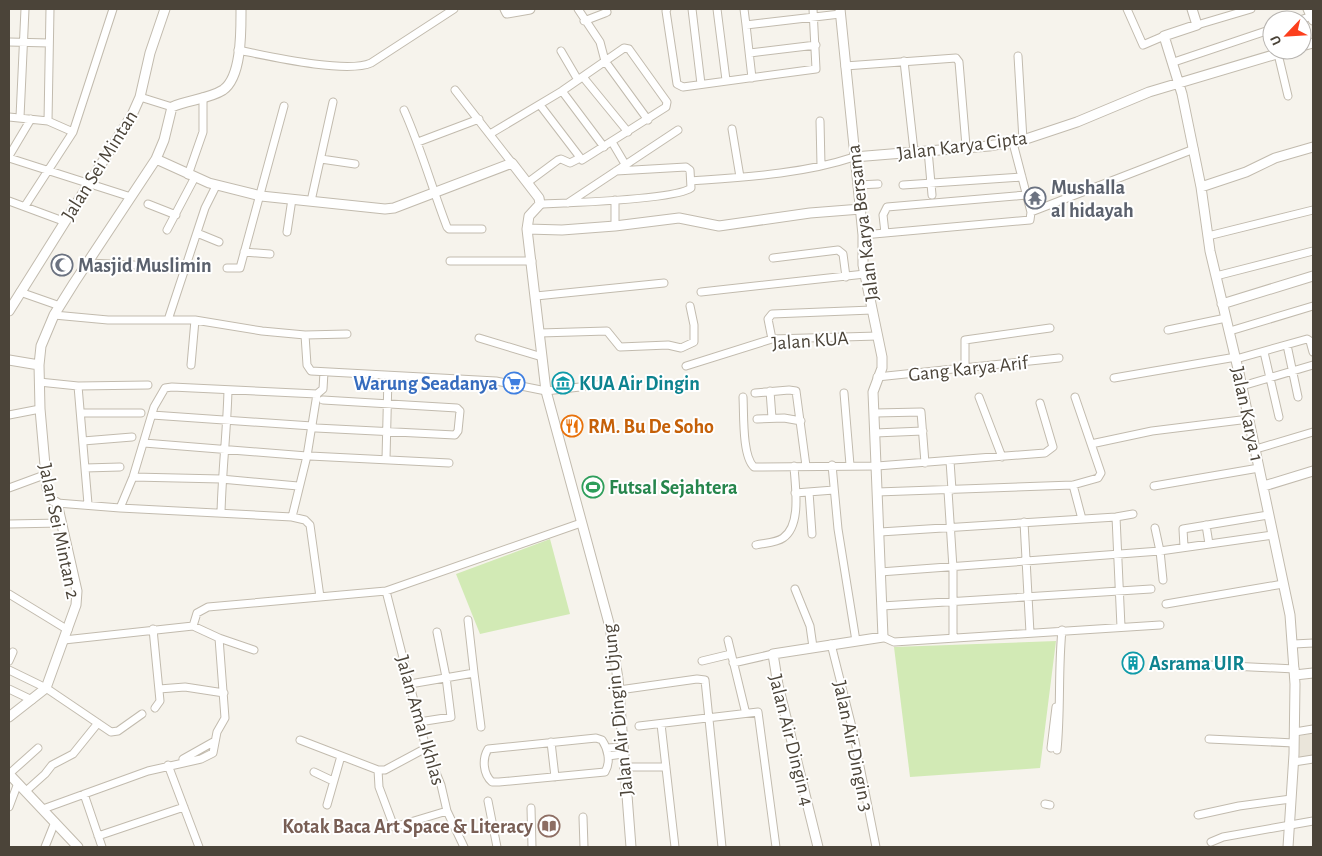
<svg xmlns="http://www.w3.org/2000/svg" width="1322" height="856" viewBox="0 0 1322 856" font-family="'Alegreya Sans',sans-serif">
<style>
.residential{fill:#eae5da}
.green{fill:#d2eab5}
.lines{fill:none;stroke-linecap:round;stroke-linejoin:round}
.minor-casing{stroke:#c2bbae;stroke-width:9}
.tertiary-casing{stroke:#c2bbae;stroke-width:11}
.minor{stroke:#fff;stroke-width:7}
.tertiary{stroke:#fff;stroke-width:9}
.labels{text-anchor:middle;stroke-width:4;stroke-linejoin:round;paint-order:stroke}
.street-label{font-size:20px;fill:#4b4439;stroke:#fff}
.worship-label{font-size:20px;font-weight:bold;fill:#5b616d;stroke:#fff;text-anchor:start}
.shop-label{font-size:20px;font-weight:bold;fill:#366cbe;stroke:#fff;text-anchor:end}
.culture-label{font-size:20px;font-weight:bold;fill:#0d838f;stroke:#fff;text-anchor:start}
.food-label{font-size:20px;font-weight:bold;fill:#c56008;stroke:#fff;text-anchor:start}
.leisure-label{font-size:20px;font-weight:bold;fill:#27864d;stroke:#fff;text-anchor:start}
.education-label{font-size:20px;font-weight:bold;fill:#785e54;stroke:#fff;text-anchor:end}
</style>
<rect width="100%" height="100%" fill="#f6f3ec"/>
<path class="residential" d="M1313,733V760L1300,763L1295,752L1300,736Z"/>
<path class="green" d="M550,539L570,614L480,634L456,574Z
M1056,641L1040,768L910,777L894,647Z"/>
<g class="lines">
<g class="minor-casing">
<path id="minor" d="M578,9L600,42L605,61L648,120
M667,9L666,11L677,84L683,87L816,69L813,9
M692,9L701,84
M717,9L726,80
M744,9L746,25L840,14
M1127,9L1143,45L1164,36
M1300,20L1312,16
M584,21L605,13L607,12L606,9
M746,25L752,78
M1197,25L1251,9
M9,42L49,43
M238,50C268,56 346,74 371,63L454,9
M561,51L578,80
M750,53L816,45
M1278,54L1288,96
M1018,56L1023,140
M904,61L914,151
M1174,62L1272,29
M845,66L956,58L959,62L966,146
M583,77L628,132
M455,90L512,163
M562,91L604,147
M140,97L172,107
M404,110C421,148 432,188 447,227L449,229H482
M9,117L48,121L73,132
M20,117L25,9
M48,121L50,9
M820,121L821,165
M732,129L740,177
M490,134L562,91L624,48L629,49L667,102L666,107L582,160L540,105
M418,142L479,119
M612,142L625,164
M928,150L932,195
M9,156L31,119
M9,158L131,197
M321,159L355,164
M188,175L203,132V97
M691,181C745,177 803,174 854,157
M527,183L558,160L561,159L570,163L580,158
M858,185L878,184
M903,185L1022,177
M9,201L63,221
M311,201L333,102
M568,203L678,130
M148,204L176,215
M540,204C565,203 675,200 691,188L690,170L686,167L616,171
M25,206L73,132L113,9
M1031,212L1194,149
M615,226V200
M167,230L195,177
M287,232L292,199
M197,233L219,242
M885,233L883,215L887,207L1026,195
M863,235L1030,220L1031,212L1013,143
M1208,236L1313,210
M244,252L270,254
M773,258L838,250L843,254L846,277
M450,261H532
M87,263L134,265
M227,268H240L284,106
M1216,276L1313,251
M20,292L60,306
M701,292L865,274
M536,296L664,283
M54,315L108,320H195L262,331L305,335L307,365L311,371L496,381L546,391L605,384
M168,320L205,208L216,186
M1168,330L1226,318
M1230,331L1313,306
M540,333L607,331L620,347L668,345L681,348L694,342V325L690,306
M305,335L347,334
M479,338L542,357
M772,339L768,319L772,314L872,310
M1287,345L1298,397
M1264,352L1279,417
M1236,359L1307,339L1310,341L1313,352
M191,365L195,320
M686,366L772,339L878,336
M965,369V340L1050,328
M877,377L1059,358
M1114,378L1236,357
M39,382L78,386L148,385
M78,386L88,504
M1242,386L1313,365
M770,391L772,418
M755,393L789,390L796,391L806,466
M844,393L850,465
M743,397C744,414 742,456 754,467L877,466L1045,453L1053,447L1040,403
M979,397L1002,457
M81,413H141
M875,413L921,412L925,463
M9,415L40,409
M152,415L312,426
M757,419L784,418L801,421
M316,428L455,435L458,431L460,411L457,408L323,400
M875,433L923,431
M83,441L132,437
M144,443L307,456
M1091,444L1152,431L1249,419
M1256,449L1313,432
M310,456L449,463
M386,459L388,376
M950,461L952,490
M832,465L838,529L856,641
M85,468L120,467
M133,477L221,479L298,486
M1073,485L1082,519
M1154,486L1259,468
M9,488L47,474
M948,491L953,568V638
M809,492L812,534
M877,492L1073,485L1098,478L1101,473L1075,397
M795,493L834,490
M57,503L120,508L133,477L154,407L165,388L172,387L317,394
M120,508L292,517
M221,513C222,472 227,431 228,390
M1116,517L1121,627
M1024,522L1030,633
M9,524L61,523
M1206,525L1209,544
M1155,528L1160,551L1163,580
M880,532L1116,517L1133,514
M756,545C764,543 776,543 783,538C802,525 795,486 794,466
M1184,547L1183,529L1268,515
M880,572L1160,551L1273,535
M795,589L810,626L813,647
M386,591L426,748L441,785L447,811L464,847
M9,594L68,630
M320,597L310,525L305,520L292,517L307,456L317,394L323,389L324,372
M1166,604L1283,584
M882,606L1151,589
M193,626L197,613L208,607L386,591L581,523
M153,629L160,701L155,708
M883,637L894,642L1160,625
M64,640L193,626L219,638L254,650
M728,640L745,710
M831,644L853,731L876,847
M1294,644L1313,643
M9,661L13,652
M702,661L731,654
M733,663L773,654
M1190,664L1295,669
M9,670L46,688L111,732L118,731L142,714
M474,673L481,727
M410,684L474,673L468,620
M9,689L32,700
M159,689L185,687L224,693
M619,690L697,679L705,680L722,847
M419,722L451,717L446,677L437,632
M661,724L675,847
M639,726L758,712L776,847
M1295,732L1313,729
M596,738L602,740C608,749 611,762 605,772L499,782H492C483,774 482,759 488,749Z
M1209,739L1294,743
M300,740L378,770H385L426,748
M551,742L555,777
M607,748L623,747
M1051,748L1056,707
M1057,750C1061,710 1058,670 1062,630
M608,756L623,754
M183,759L215,741
M1294,762L1313,759
M168,765L199,847
M624,767H666
M378,770L379,787L394,827L447,811
M314,772L333,781
M9,774L38,748
M26,791L45,774L52,765L73,754L98,723
M84,794L102,847
M488,801L497,847
M1045,804L1050,805
M327,805L341,756
M9,807L18,783
M531,808L532,847
M43,809L148,771L201,759L213,753L217,732L225,718L219,638
M1198,815L1239,806L1291,799
M583,817L584,847
M98,836L184,807
M1211,842L1223,837L1313,821
M45,847L55,822"/>
</g>
<g class="tertiary-casing">
<path id="tertiary" d="M505,9L507,13L530,9
M1192,9L1197,25L1164,36L1182,94L1201,187L1210,251L1239,373L1290,615L1295,684L1294,754L1288,847
M1308,9L1313,20
M1302,46L1313,43
M854,157L989,146L1023,140L1077,122L1149,92L1290,50
M156,159L209,183L261,196L385,209L394,208L512,163L539,198L540,204L529,216L527,229L546,391L610,627L618,679L631,847
M1201,187L1246,172L1275,158L1313,147
M527,229L562,230L615,226L679,218L719,226L810,213L861,209
M1222,304L1313,276
M9,311L132,115L140,97L150,53L165,9
M9,360L39,365
M1264,486L1313,471
M1295,675L1313,673
M9,717L46,688L76,605L77,591L57,503L52,500L47,488L40,409L39,365L41,346L54,315L74,283L156,159L164,140L172,107C187,100 209,99 223,90C242,77 241,30 241,9
M9,774L78,847
M818,847L778,685L773,654L883,637L873,392L882,368V357L863,265V235L840,9"/>
</g>
<use href="#minor" class="minor"/>
<use href="#tertiary" class="tertiary"/>
</g>
<defs>
<g id="temple-ring" transform="scale(1.125)"><circle r="9.5" fill="#fff" stroke="#6b7280" stroke-width="1.5"/><path d="M0-6L5-2H3V0L6.5 2.5H4V6H1.5V3h-3V6H-4V2.5H-6.5L-3 0V-2H-5Z" fill="#6b7280"/></g>
<g id="mosque-ring" transform="scale(1.125)"><circle r="9.5" fill="#fff" stroke="#6b7280" stroke-width="1.5"/><path d="M3.5-4.9A6 6 0 1 0 3.5 4.9A5 5 0 1 1 3.5-4.9Z" fill="#6b7280"/></g>
<g id="supermarket-ring" transform="scale(1.125)"><circle r="9.5" fill="#fff" stroke="#3f7fe0" stroke-width="1.5"/><path d="M-6-5.5h2.5l.6 2H6L4.5 2H-2.5L-4.4-4H-6ZM-1.5 3.2a1.3 1.3 0 1 0 .1 0ZM3 3.2a1.3 1.3 0 1 0 .1 0Z" fill="#3f7fe0"/></g>
<g id="museum-ring" transform="scale(1.125)"><circle r="9.5" fill="#fff" stroke="#0f9aa8" stroke-width="1.5"/><path d="M0-6L6-3V-2H-6V-3ZM-5-1h2V3h-2ZM-1-1h2V3h-2ZM3-1h2V3H3ZM-6 4H6V6H-6Z" fill="#0f9aa8"/></g>
<g id="restaurant-ring" transform="scale(1.125)"><circle r="9.5" fill="#fff" stroke="#e8710a" stroke-width="1.5"/><path d="M-5-6h1v4h1v-4h1v4h1v-4h1v5L-1.5 .5V6h-2V.5L-5-1ZM5-6V6H3V1.5H1.5Q1.5-4 5-6Z" fill="#e8710a"/></g>
<g id="stadium-ring" transform="scale(1.125)"><circle r="9.5" fill="#fff" stroke="#2e9e5b" stroke-width="1.5"/><path d="M0-5a6.5 5 0 1 0 0 10a6.5 5 0 1 0 0-10ZM-3.5-1.8h7v3.6h-7Z" fill="#2e9e5b"/></g>
<g id="building-ring" transform="scale(1.125)"><circle r="9.5" fill="#fff" stroke="#0f9aa8" stroke-width="1.5"/><path d="M-4-6H4V6H1V3H-1V6H-4ZM-2.5-4.3h1.7v1.8h-1.7ZM.8-4.3h1.7v1.8H.8ZM-2.5-1h1.7V.8h-1.7ZM.8-1h1.7V.8H.8Z" fill="#0f9aa8"/></g>
<g id="library-ring" transform="scale(1.125)"><circle r="9.5" fill="#fff" stroke="#8d6e63" stroke-width="1.5"/><path d="M-6-4Q-3-5.5-.7-3.5V5Q-3 3-6 4ZM6-4Q3-5.5 .7-3.5V5Q3 3 6 4Z" fill="#8d6e63"/></g>
</defs>
<g fill-rule="evenodd">
<use href="#temple-ring" x="1035" y="198"/>
<use href="#mosque-ring" x="62" y="265"/>
<use href="#supermarket-ring" x="514" y="383"/>
<use href="#museum-ring" x="563" y="383"/>
<use href="#restaurant-ring" x="572" y="426"/>
<use href="#stadium-ring" x="593" y="487"/>
<use href="#building-ring" x="1133" y="663"/>
<use href="#library-ring" x="549" y="826"/>
</g>
<g class="labels">
<g class="street-label">
<text transform="translate(962 145) rotate(-7)" y="7">Jalan Karya Cipta</text>
<text transform="translate(99 165) rotate(-58)" y="7">Jalan Sei Mintan</text>
<text transform="translate(862 223) rotate(-97)" y="7">Jalan Karya Bersama</text>
<text transform="translate(810 340) rotate(-4)" y="7">Jalan KUA</text>
<text transform="translate(968 368) rotate(-6)" y="7">Gang Karya Arif</text>
<text transform="translate(1248 414) rotate(78)" y="7">Jalan Karya 1</text>
<text transform="translate(60 531) rotate(78)" y="7">Jalan Sei Mintan 2</text>
<text transform="translate(617 710) rotate(-96)" y="7">Jalan Air Dingin Ujung</text>
<text transform="translate(421 720) rotate(74)" y="7">Jalan Amal Ikhlas</text>
<text transform="translate(792 740) rotate(76)" y="7">Jalan Air Dingin 4</text>
<text transform="translate(854 746) rotate(78)" y="7">Jalan Air Dingin 3</text>
</g>
<g class="worship-label">
<text x="1051" y="194">Mushalla<tspan x="1051" dy="23">al hidayah</tspan></text>
<text x="78" y="272">Masjid Muslimin</text>
</g>
<g class="shop-label">
<text x="498" y="390">Warung Seadanya</text>
</g>
<g class="culture-label">
<text x="579" y="390">KUA Air Dingin</text>
<text x="1149" y="670">Asrama UIR</text>
</g>
<g class="food-label">
<text x="588" y="433">RM. Bu De Soho</text>
</g>
<g class="leisure-label">
<text x="609" y="494">Futsal Sejahtera</text>
</g>
<g class="education-label">
<text x="533" y="833">Kotak Baca Art Space &amp; Literacy</text>
</g>
</g>
<rect width="1322" height="856" fill="none" stroke="#4b4439" stroke-width="20"/>
<g transform="translate(1287 35) rotate(245)"><circle r="24" fill="#ffffff" stroke="#b7b4b0"/>
<path d="M0-4L9 19L0 12L-9 19Z" fill="#fc3f1d"/>
<text y="-8" font-size="14" font-weight="bold" text-anchor="middle" fill="#4b4439">U</text>
</g>
</svg>
